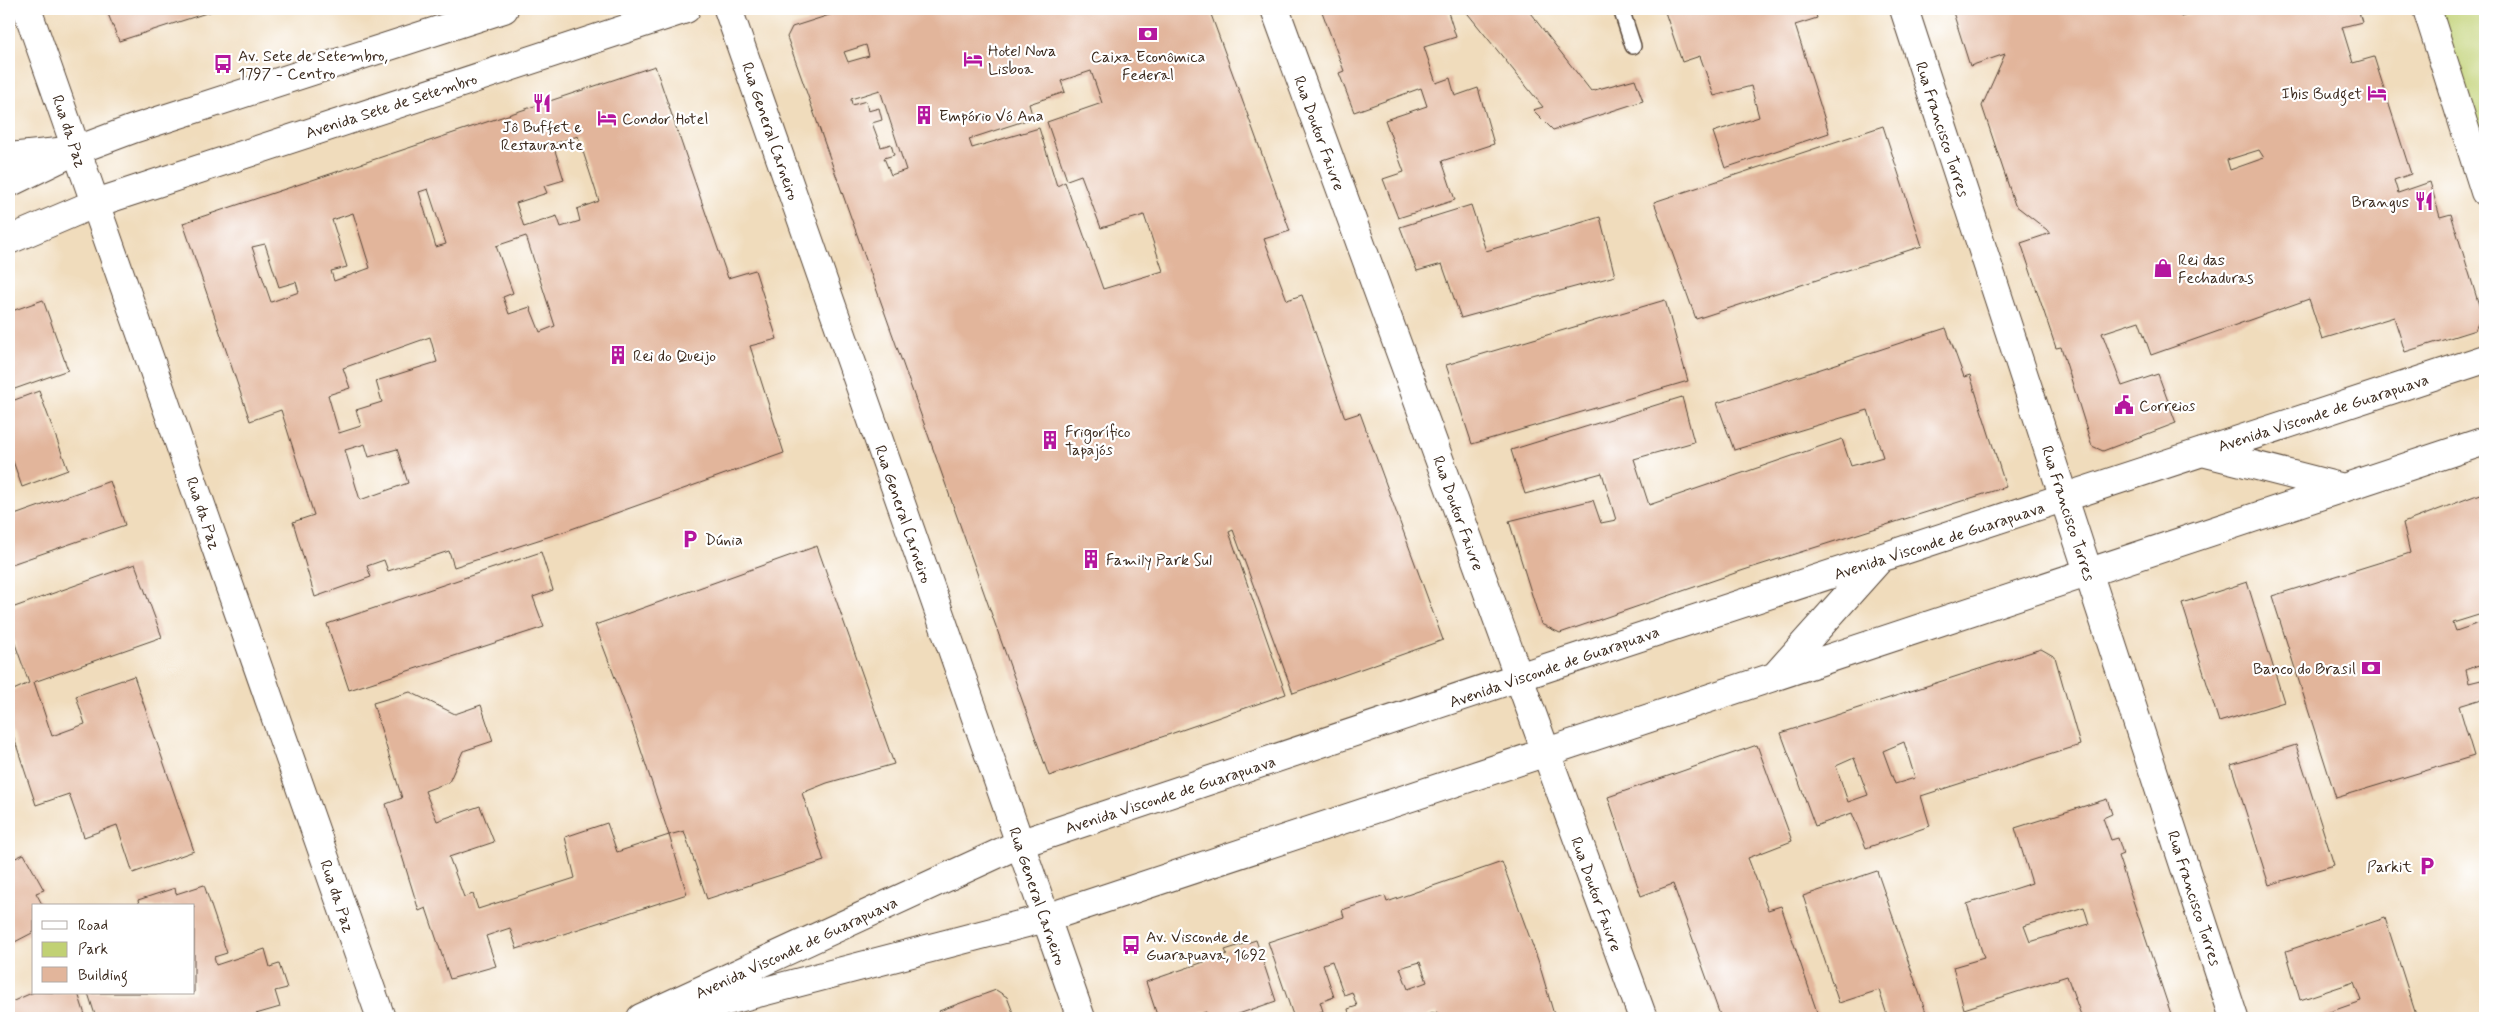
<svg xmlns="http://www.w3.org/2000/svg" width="2494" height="1027" viewBox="0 0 2494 1027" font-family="Mynerve,sans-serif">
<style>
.green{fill:#c1d174;stroke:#7e7e49}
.building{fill:#e2b59b;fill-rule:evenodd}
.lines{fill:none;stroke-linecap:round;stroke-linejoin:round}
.lane-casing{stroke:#564536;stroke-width:18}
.street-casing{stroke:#564536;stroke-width:30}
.secondary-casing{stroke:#564536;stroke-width:30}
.primary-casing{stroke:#564536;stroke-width:30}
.lane{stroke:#fff;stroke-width:15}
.street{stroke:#fff;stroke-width:28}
.secondary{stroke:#fff;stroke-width:28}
.primary{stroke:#fff;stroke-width:28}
.labels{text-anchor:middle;stroke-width:4.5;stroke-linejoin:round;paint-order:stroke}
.poi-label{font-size:16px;fill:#3b2a1e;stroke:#fff;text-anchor:start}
.street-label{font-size:16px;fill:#3b2a1e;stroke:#fff}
</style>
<rect width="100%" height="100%" fill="#fff"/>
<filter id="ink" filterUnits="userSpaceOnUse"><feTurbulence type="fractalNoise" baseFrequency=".02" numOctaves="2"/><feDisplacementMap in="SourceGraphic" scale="10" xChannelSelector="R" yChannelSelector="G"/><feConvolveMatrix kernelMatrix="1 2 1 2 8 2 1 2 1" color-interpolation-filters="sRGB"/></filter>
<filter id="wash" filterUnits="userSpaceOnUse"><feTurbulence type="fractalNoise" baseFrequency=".0096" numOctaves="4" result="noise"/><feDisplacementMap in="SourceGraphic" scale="20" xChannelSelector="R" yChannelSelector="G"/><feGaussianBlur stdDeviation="1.12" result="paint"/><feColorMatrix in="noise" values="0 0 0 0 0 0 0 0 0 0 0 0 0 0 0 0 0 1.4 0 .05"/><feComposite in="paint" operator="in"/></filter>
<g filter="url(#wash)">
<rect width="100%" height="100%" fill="#f0dcbc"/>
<path class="green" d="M2433,9H2485V173Z"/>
<g id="blocks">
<path class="building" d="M106,9H219L119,41Z
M848,9H1209L1290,231L1264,239L1287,300L1302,295L1345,418L1360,413L1443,640L1293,693L1233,530L1229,532L1286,694L1049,776L787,37L792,27ZM866,45L869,56L848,62L844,52ZM1091,71L1102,103L1047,122L1067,180L1081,175L1101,228L1144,215L1163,271L1103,289L1065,182L1057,186L1039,128L972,148L969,139L1033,118L1029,104L1065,92L1061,81ZM880,90L906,170L891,175L884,158L894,155L891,144L881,147L872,123L882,120L879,108L868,111L866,101L852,105L851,99Z
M1321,9H1447L1456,37L1424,47L1436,83L1450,78L1455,96L1478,88L1494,144L1442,161L1455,200L1398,218L1383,179L1404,172L1385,120L1427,106L1421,88L1354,112L1339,73L1344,71Z
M1464,9H1527L1591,91L1635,79L1643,101L1553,130L1533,110L1543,107Z
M1664,9H1814L1817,18L1795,25L1829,133L1725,168L1713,132L1759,117L1751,86L1714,96L1700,56L1682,62Z
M1952,9H2178L2181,17L2206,9H2358L2362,22L2342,27L2353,63L2374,57L2411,174L2394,180L2398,193L2430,182L2440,217L2451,214L2482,315L2475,330L2405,352L2394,317L2322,339L2309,299L2151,355L2139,321L2102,333L2122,386L2158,374L2176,423L2103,451L2092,446L2061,347L2056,348L2021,243L2051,233L2015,205L1982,106L2005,54L1970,66ZM2259,150L2264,158L2230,170L2227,160Z
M655,66L728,278L755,270L777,339L750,346L784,453L563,532L454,567L449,551L388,571L384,560L367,566L371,577L315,597L293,522L314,515L281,410L250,421L183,223ZM578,136L599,201L577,209L580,221L561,227L557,216L524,227L516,203L547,193L544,186L564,180L553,144ZM428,189L446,244L436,247L419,192ZM353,213L370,268L334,281L331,271L347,267L332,220ZM526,236L555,326L540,332L530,307L509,314L503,297L513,293L496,246ZM265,244L279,287L296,282L299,292L271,302L252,247ZM430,337L437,362L376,381L382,402L356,410L361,426L339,433L328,395L350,388L343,368ZM365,444L369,457L397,449L408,483L360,500L345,450Z
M1883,126L1922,246L1696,319L1654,202Z
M1471,205L1486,251L1600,217L1615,276L1461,318L1442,264L1417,271L1400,227Z
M43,300L68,370L9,391V312Z
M1665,300L1688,381L1472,444L1446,365Z
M1946,328L1964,377L1970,375L2006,487L1744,570L1560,633L1541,624L1509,521L1593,500L1601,523L1616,520L1602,473L1525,494L1511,450L1682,397L1694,442L1634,459L1649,505L1842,439L1851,466L1883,457L1868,410L1734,450L1717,403Z
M39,391L68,470L22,487L13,461L9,462V402Z
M110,481L125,525L9,565V517Z
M2485,492V613L2453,623L2456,631L2485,621V663L2466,670L2469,683L2485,679V698L2459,706L2474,756L2336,798L2272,596L2410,553L2403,523Z
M817,546L894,764L827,783L802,793L824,861L707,899L684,831L669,835L631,720L595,625Z
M541,552L553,590L533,597L544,627L349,690L327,624Z
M135,564L162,637L34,682L52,736L85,724L76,696L134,676L194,851L133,873L117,825L84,837L69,794L36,805L9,723V692L29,683L9,627V609Z
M2247,582L2284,702L2219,722L2182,603Z
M2041,649L2055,657L2080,745L1921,796L1930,826L1866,848L1852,813L1815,826L1781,733ZM1904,742L1915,778L1895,784L1883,751ZM1854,758L1868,795L1848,802L1836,766Z
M410,692L455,714L481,705L493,741L463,751L449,782L425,791L437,821L480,806L494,842L449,857L464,897L473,894L478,909L575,878L565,837L607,823L617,852L669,835L687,894L517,949L510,928L486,936L496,966L450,979L426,908L419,911L386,804L402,798L373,703Z
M1757,745L1792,841L1748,858L1768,910L1781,906L1818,1015L1824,1013L1826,1018H1721L1673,884L1641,896L1608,797Z
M2296,745L2334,865L2269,885L2231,765Z
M2107,799L2112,814L2103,818L2111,840L2118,838L2123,854L2118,856L2172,1017L2082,1018L2067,976L1964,1009L1953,967L1984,958L1967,904L2032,883L2015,828ZM2084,907L2089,924L2030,942L2024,926Z
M24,854L44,890L36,893L43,906H34V932L9,945V861Z
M1502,862L1538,960L1555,1018H1439L1437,1012L1418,1018H1350L1348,1009L1357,1006L1352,992L1344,995L1332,961L1323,964L1334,997L1320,1002L1323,1011L1301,1018H1294L1268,942L1344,917L1342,910L1385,896L1387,902ZM1420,962L1427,982L1408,989L1400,968Z
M1877,871L1914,978L1928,1018H1888L1879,990L1839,1003L1803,896Z
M204,885L227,953L214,957L216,965L265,949L270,967L279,964L287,988L275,991L280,1007L242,1018H96L88,993H194V906H140L138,900L175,888L176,894Z
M2385,918L2417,1018H2312L2361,1001L2354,982L2300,1000L2286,951Z
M1256,940L1276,1001L1227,1018H1208L1206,1012L1198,1015L1199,1018H1158L1146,982L1227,954L1225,950Z
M996,990L1007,997L1015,1018H942L939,1011Z
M34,992L78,993L86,1018H9V1003Z"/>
</g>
</g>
<g filter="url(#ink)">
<use href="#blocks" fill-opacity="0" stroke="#564536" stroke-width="1"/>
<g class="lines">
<g class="lane-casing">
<path id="lane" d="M1621,9L1633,46"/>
</g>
<g class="street-casing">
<path id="street" d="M27,9L381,1018
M728,9L1081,1018
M1904,9L2234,1018"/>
</g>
<g class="secondary-casing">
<path id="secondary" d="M1275,9L1643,1018"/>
</g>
<g class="primary-casing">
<path id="primary" d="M2427,9L2485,192
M9,157L58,152
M9,183L77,150L133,129L504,9
M9,240L96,203L686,9
M2202,452L2344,488
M1776,675L1879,560
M685,1012L1046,918L2485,441
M641,1018L1019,844L1558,664L2485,359"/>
</g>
<use href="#lane" class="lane"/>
<use href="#street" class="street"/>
<use href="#secondary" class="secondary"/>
<use href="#primary" class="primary"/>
</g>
</g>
<defs>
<g id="bank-bare" transform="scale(1.5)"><path d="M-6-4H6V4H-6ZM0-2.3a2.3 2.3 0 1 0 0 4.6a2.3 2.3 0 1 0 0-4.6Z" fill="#b5179e" stroke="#fff" stroke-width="2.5" paint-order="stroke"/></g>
<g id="hotel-bare" transform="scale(1.5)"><path d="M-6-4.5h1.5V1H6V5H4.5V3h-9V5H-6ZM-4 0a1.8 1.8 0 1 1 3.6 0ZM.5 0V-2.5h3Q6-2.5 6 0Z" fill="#b5179e" stroke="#fff" stroke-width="2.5" paint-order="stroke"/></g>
<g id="bus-bare" transform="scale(1.5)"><path d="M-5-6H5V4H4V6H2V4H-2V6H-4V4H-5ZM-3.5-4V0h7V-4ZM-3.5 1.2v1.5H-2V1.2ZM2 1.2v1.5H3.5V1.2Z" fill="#b5179e" stroke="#fff" stroke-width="2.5" paint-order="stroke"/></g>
<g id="restaurant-bare" transform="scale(1.5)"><path d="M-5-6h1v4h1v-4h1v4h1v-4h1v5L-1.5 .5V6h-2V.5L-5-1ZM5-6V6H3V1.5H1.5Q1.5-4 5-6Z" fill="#b5179e" stroke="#fff" stroke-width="2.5" paint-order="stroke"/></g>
<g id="building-bare" transform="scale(1.5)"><path d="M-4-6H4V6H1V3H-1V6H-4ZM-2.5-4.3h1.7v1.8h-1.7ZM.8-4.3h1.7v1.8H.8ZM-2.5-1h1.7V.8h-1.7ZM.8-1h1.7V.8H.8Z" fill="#b5179e" stroke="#fff" stroke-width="2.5" paint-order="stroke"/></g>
<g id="shop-bare" transform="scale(1.5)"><path d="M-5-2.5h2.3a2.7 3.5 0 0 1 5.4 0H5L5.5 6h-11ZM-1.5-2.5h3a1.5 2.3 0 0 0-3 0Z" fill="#b5179e" stroke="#fff" stroke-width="2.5" paint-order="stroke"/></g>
<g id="civic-bare" transform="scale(1.5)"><path d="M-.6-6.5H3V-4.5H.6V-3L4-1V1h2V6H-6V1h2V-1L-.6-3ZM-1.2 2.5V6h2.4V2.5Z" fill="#b5179e" stroke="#fff" stroke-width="2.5" paint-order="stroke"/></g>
<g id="parking-bare" transform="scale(1.5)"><path d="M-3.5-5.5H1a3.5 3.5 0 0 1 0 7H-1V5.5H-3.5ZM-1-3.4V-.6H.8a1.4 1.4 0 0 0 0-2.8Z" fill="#b5179e" stroke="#fff" stroke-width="2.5" paint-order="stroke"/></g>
</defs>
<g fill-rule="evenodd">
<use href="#bank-bare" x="1148" y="34"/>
<use href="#hotel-bare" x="973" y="59"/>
<use href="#bus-bare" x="223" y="64"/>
<use href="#hotel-bare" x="2377" y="93"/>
<use href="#restaurant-bare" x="542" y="103"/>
<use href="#building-bare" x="924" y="115"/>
<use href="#hotel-bare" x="607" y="118"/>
<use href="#restaurant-bare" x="2424" y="201"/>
<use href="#shop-bare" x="2163" y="268"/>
<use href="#building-bare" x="618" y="355"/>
<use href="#civic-bare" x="2124" y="405"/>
<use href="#building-bare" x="1050" y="440"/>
<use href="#parking-bare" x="690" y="539"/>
<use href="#building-bare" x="1091" y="559"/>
<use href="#bank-bare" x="2371" y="668"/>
<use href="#parking-bare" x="2427" y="866"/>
<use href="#bus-bare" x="1131" y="945"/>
</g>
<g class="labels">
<g class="poi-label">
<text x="988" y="56">Hotel Nova<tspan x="988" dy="18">Lisboa</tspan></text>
<text x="238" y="61">Av. Sete de Setembro,<tspan x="238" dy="18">1797 - Centro</tspan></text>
<text x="1148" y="62" text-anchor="middle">Caixa Econômica<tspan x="1148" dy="18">Federal</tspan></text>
<text x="2362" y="99" text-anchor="end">Ibis Budget</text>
<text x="939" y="121">Empório Vó Ana</text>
<text x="622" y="124">Condor Hotel</text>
<text x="542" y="132" text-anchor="middle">Jô Buffet e<tspan x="542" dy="18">Restaurante</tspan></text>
<text x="2409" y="207" text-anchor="end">Brangus</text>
<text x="2178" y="265">Rei das<tspan x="2178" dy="18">Fechaduras</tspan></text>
<text x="633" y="361">Rei do Queijo</text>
<text x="2139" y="411">Correios</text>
<text x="1065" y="437">Frigorífico<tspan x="1065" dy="18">Tapajós</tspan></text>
<text x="705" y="545">Dúnia</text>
<text x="1106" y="565">Family Park Sul</text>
<text x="2356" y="674" text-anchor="end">Banco do Brasil</text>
<text x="2412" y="872" text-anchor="end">Parkit</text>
<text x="1146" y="942">Av. Visconde de<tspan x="1146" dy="18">Guarapuava, 1692</tspan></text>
</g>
<g class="street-label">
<text transform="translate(391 105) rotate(-18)" y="6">Avenida Sete de Setembro</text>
<text transform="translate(1943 129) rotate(72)" y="6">Rua Francisco Torres</text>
<text transform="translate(70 131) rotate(71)" y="6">Rua da Paz</text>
<text transform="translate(771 131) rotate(71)" y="6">Rua General Carneiro</text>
<text transform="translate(1320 133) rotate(70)" y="6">Rua Doutor Faivre</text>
<text transform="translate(2323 412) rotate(-18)" y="6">Avenida Visconde de Guarapuava</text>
<text transform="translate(204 513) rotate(71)" y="6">Rua da Paz</text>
<text transform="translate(1459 513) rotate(70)" y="6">Rua Doutor Faivre</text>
<text transform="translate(2069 513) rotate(72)" y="6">Rua Francisco Torres</text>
<text transform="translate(904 514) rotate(71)" y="6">Rua General Carneiro</text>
<text transform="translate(1939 540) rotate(-18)" y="6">Avenida Visconde de Guarapuava</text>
<text transform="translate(1554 666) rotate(-19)" y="6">Avenida Visconde de Guarapuava</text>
<text transform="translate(1170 794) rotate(-18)" y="6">Avenida Visconde de Guarapuava</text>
<text transform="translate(1597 894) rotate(70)" y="6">Rua Doutor Faivre</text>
<text transform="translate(338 896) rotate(71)" y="6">Rua da Paz</text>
<text transform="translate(1038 896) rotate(71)" y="6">Rua General Carneiro</text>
<text transform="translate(2195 898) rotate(72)" y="6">Rua Francisco Torres</text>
<text transform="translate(796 947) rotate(-25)" y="6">Avenida Visconde de Guarapuava</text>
</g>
</g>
<rect width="2494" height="1027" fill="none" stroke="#fff" stroke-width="30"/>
<rect x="32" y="904" width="162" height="90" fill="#ffffff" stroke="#b1aaa5"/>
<rect x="42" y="921" width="25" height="8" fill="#ffffff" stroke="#b1aaa5"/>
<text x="78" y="930" font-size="15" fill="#3b2a1e">Road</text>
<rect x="42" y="942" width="25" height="15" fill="#c1d174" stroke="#b1aaa5"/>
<text x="78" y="954" font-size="15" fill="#3b2a1e">Park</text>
<rect x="42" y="967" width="25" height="15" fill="#e2b59b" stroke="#b1aaa5"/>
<text x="78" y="980" font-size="15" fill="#3b2a1e">Building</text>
</svg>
